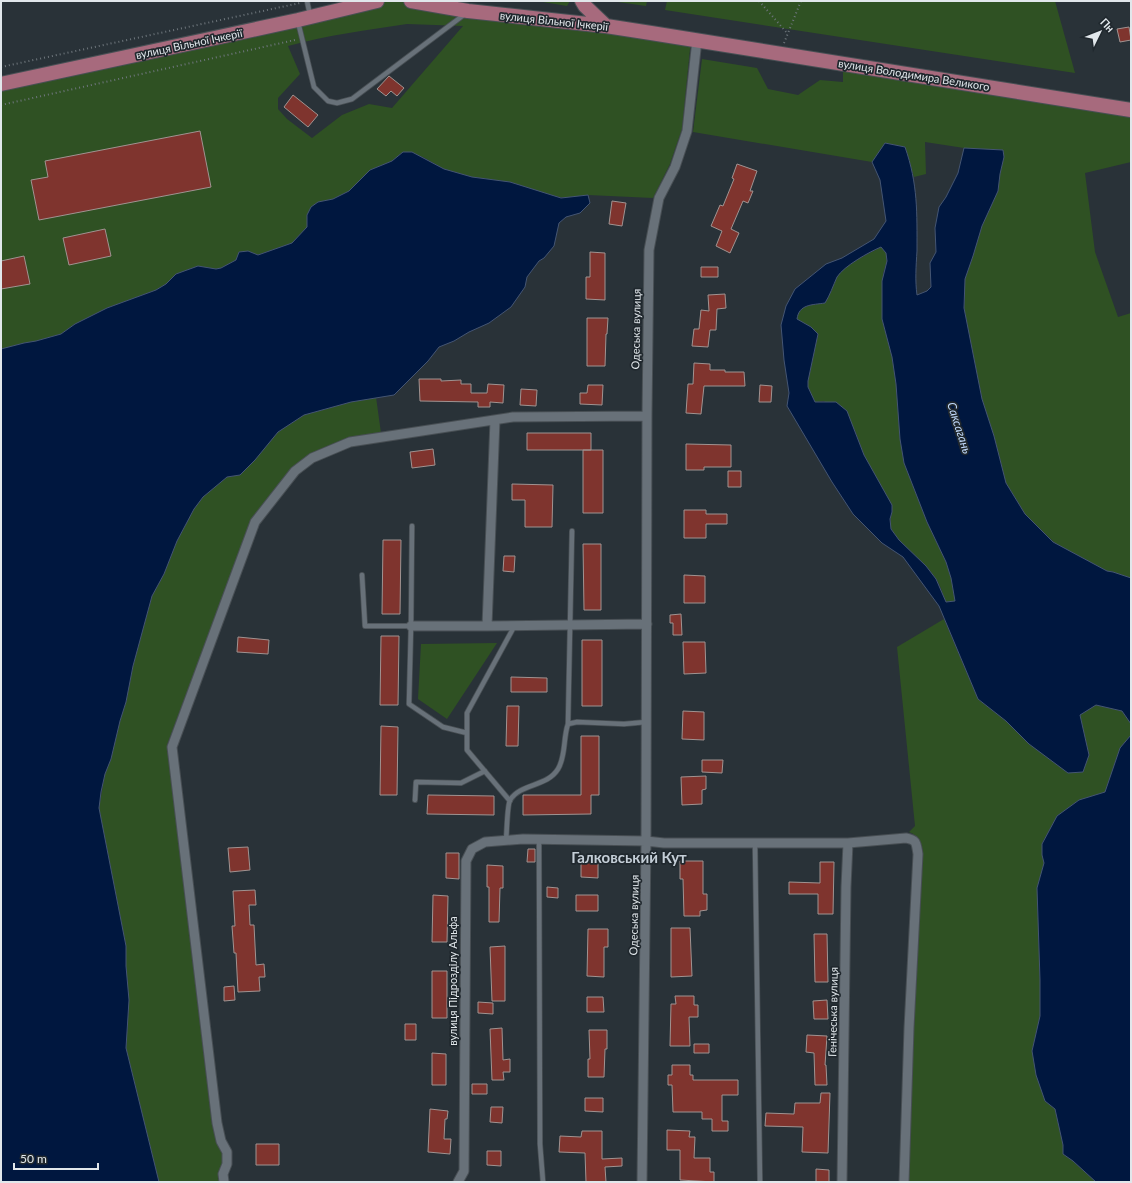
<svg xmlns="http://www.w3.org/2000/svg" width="1132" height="1183" viewBox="0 0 1132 1183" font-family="Lato,sans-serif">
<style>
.green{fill:#2f5123;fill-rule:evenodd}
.water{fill:#00173f;stroke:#445573;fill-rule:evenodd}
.building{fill:#7f342e;stroke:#a09391}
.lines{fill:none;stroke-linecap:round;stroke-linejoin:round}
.service-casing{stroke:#484f54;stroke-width:6}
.minor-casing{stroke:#484f54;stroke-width:11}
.primary-casing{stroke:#484f54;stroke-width:16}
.path{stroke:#6e767c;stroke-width:2;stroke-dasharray:1 3;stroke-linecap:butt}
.service{stroke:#687179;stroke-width:4.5}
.minor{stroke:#687179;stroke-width:9}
.primary{stroke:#a76a7d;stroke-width:14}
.labels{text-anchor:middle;stroke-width:3.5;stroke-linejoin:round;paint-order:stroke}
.street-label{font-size:11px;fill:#e1e7eb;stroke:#20282e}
.water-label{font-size:12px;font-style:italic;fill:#c0d9fb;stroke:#20282e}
.district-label{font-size:15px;font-weight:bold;fill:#c4ced7;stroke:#20282e}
</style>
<rect width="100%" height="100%" fill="#293238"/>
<path class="green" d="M377,1H411L691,39L682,129L670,164L653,198L588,195L565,198L545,194L510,182L472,177L444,169L423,157L403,152L392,161L370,170L349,191L333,199L318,202L307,215V227L292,243L257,255L248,251L236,260L221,268L216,269L198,266L176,274L166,284L156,290L107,308L75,324L61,334L36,341L24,343L1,349V84ZM407,24L463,26L392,108L369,104L342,115L312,138L287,119L278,109V98L300,74L288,46C328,35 367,30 407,24Z
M537,1H570L567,6Z
M611,1H647L646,6Z
M667,1H1055L1075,73L665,10Z
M702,59L757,68L768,89L798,95L820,80L843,82V64L1131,110V162L1085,173L1095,252L1118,317L1131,313V578L1113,572L1107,571L1056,544L1025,514L1006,483L994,436L982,399L964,308L965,279L973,256L982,226L998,191L1000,174L1004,157L1003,150L964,148L925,142L926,174L914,177L905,147L885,143L872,162L693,132Z
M881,247L886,253L887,261L883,273L882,299V319L892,357L896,384L900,439L904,463L927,522L946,562L951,578L955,601L946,602C943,595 941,586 936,579C925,561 901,549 892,530C889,525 891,518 892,512L864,455L855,430L824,401L815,402L808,387V381L818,334L797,319C799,304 812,305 825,303C830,295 833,286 837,277C844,265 868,254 881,247Z
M376,397L381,433L348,438L310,454L252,520L167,745L212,1124L218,1142L223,1152L224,1162L221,1182H159L126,1048L129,1000L126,966V946L99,808L105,774L111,759L120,721L126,702L133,666L152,596L164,574L177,541L194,509L203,497L227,477L240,475L278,432L304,415L351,402Z
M944,619L978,699L1006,721L1029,744L1089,755L1080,715L1096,705L1122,711L1131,724V735L1120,748L1105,792L1079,800L1057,816L1042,843V855L1044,863L1037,888L1040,980V1016L1032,1051L1045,1101L1055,1109L1063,1145V1154L1073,1161L1096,1182H908L914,1028L923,852C921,842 919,836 909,832L915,826L897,647Z
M497,643L447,719L418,699L421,644Z"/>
<path class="water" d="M885,143L905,147C918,184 917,213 917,251C916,266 915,281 917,295L927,291L931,287L930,263L936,252L935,228L939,207L946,197L958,173L964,148L1003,150L1004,157L1000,174L998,191L982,226L973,256L965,279L964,308L982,399L994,436L1006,483L1025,514L1053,542L1107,571L1113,572L1131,578V724L1122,711L1096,705L1080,715L1089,755L1083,772L1068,773L1029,744L1006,721L978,699L939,606L903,557L882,543L853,514L832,482L787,406L789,393L784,360L781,325L786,306L795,289L826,264L842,258L874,239L886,221L880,180L872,162ZM881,247L886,253L887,261L882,281V319L892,357L896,384L900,439L904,463L927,522L946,562L951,578L955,601L946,602L936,579L926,566L899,540L891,529L890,519L892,512V505L864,455L847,411L836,402H815L808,387V381L818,334L811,327L797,319C799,304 812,305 825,303C830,295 833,286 837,277C844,266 869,252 881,247Z
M403,152H412L444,169L472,177L510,182L561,198L588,195L590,203L580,213L566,217L559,223L554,246L544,258L539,261L527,277L525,287L511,307L489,323L469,332L454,341L439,347L428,361L394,395L351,402L304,415L278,432L255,460L240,475L227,477L203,497L194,509L177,541L164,574L152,596L133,666L126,702L120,721L111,759L105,774L101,792L99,808L126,946V966L129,1000L126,1048L159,1182H1V349L24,343L36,341L61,334L75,324L107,308L156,290L166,284L176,274L198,266L216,269L221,268L236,260L239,252L248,251L258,255L292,243L307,227V215L311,207L318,202L333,199L349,191L370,170L392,161Z
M1131,735V1182H1096L1073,1161L1063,1154V1145L1055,1109L1045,1101L1036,1075L1032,1051L1040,1016V980L1037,888L1044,863L1042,855V844L1057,816L1079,800L1105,792L1120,748Z"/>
<path class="building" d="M1129,27L1131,40L1120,42L1117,29Z
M389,76L404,88L397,96L391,91L386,96L377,89Z
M293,95L318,115L308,127L284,107Z
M200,131L211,187L39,220L31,180L48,177L45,161Z
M737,164L757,171L750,191H753L748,203L743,201L731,229L739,233L730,253L716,246L722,231L711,226L720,205L723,206L734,179L732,178Z
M612,201L626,203L622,226L609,224Z
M105,229L111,256L69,265L63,238Z
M590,252L605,253V300L586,299V277H590Z
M24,256L30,284L1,289V261Z
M701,267H718V277H701Z
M725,294L726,308L717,309L716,330H710L708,347L692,346L694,329H699L701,310L709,311L708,295Z
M587,318H608L607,334H606L605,366H587Z
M694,363L710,364V370H725V372H744L745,386H704L701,414L686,413L688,384H693Z
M419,379H441V381L461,380V384H471V393H487L488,384L504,385L503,403L490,402V407H478V402L420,401Z
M588,385H603L602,405L580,404V393H587Z
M760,385L772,386L771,402H759Z
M521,389L537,390L536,406L520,405Z
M527,433H591V450H527Z
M686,444L731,445V467H704V470H686Z
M433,449L435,465L412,468L410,452Z
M583,450H603V513H583Z
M728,471H741V487H728Z
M512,484L553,485L552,527H525V500H512Z
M684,510H706V514H727V524H706V538H684Z
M383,540H401L400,614H382Z
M583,544H601V610H584Z
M504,556H515L514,572L503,571Z
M684,575L705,576V603H684Z
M681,614L682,635H673V623H670V615Z
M381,636H399L398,705H380Z
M238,637L269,640L268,654L237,652Z
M582,640H602V706H582Z
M683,642H705L706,673L684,674Z
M511,677L547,678V692H511Z
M507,706H519L518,746H506Z
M683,711L704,712V740L682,739Z
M381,726L398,727L397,795H380Z
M581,736H599V795H591V814L523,815V795H581Z
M702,760H723L722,773L702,772Z
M706,776V789L702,790V804L682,805L681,777Z
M428,795L494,796V815L427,814Z
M248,847L250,870L230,872L228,848Z
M528,849H535V862H527Z
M446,853H459V879L446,878Z
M581,861H598V878L581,877Z
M680,861H703V894H707V910L700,911V916H684L683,879H680Z
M820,862H834L833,914H818V894H789V882L820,883Z
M487,865L503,866V888H500L499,922H489V887H487Z
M547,887L558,888V898L547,897Z
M255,890L256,905H249L250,925H254L256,965L264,964L265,977H259L260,991L238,992L236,953H234L232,926H235L233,891Z
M433,895L448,896L447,942H432Z
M576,895H598V911H576Z
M671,928H690L692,976L671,977Z
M588,929H608V947H604V977L587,976Z
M814,934H827L828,982H815Z
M505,946V1001H492L490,947Z
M432,971H447V1018H432Z
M234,986L235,1000L224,1001V987Z
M675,996H694V1005H698V1017H689L690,1046H670L671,1004H676Z
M587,997H603L604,1012H587Z
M827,1000L828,1019H814L813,1001Z
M478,1002L493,1003V1014L478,1013Z
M405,1024H416V1040H405Z
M502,1028L503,1060L510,1059V1072H503L504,1080H492L490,1029Z
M589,1030H607V1049H605L604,1077H588V1059H590Z
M807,1035L827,1036L825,1065H826L827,1085H815L814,1053L806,1052Z
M694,1044H709V1053H694Z
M432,1053L446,1054V1085H432Z
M672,1065H690V1075H693V1080H738V1095H722V1121H728V1131H712V1119H702V1112H673L672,1085H668V1075H672Z
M472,1084H487V1094H472Z
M821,1093H830L828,1153L802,1152L803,1127L765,1126L766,1113L794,1114L795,1103H820Z
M585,1098H603V1112L585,1111Z
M491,1107H503L502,1123L490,1122Z
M430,1109L448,1111L447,1119H445L444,1139H451L450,1154L428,1152Z
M667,1130L690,1131L689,1137H695L694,1158H710V1172H714V1182L680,1180V1150H667Z
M582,1131H602V1159L622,1158V1166L605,1167L606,1182H586L585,1153L559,1152L560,1136L581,1137Z
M256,1144H279V1165H256Z
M487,1151H501V1166L487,1165Z
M816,1169L829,1170V1182H816Z"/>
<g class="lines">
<g class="service-casing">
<path id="service" d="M307,1L310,15
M298,22L314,87L328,101L337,103L352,99L465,14
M412,526L411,626L409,704L443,727L467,733
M362,575L365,626H411
M568,724L572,531
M415,800L416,782L461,783L485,771
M510,801L467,750V713L515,625
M539,839L540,1144L543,1182
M506,840C507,832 507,806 510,800C521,783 547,787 558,769C566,756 563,738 568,724L577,722L624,724L646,722
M755,844L760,1182"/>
</g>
<g class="minor-casing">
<path id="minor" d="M411,626H487L495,420
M487,626L647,624
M224,1182L223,1174L227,1164V1152L221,1141L217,1123L172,747L255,522L295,471L312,458L350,442L513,417L647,416
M458,1182L464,1171L466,861L472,849L485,842L523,839L646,841L664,843H848L906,838C917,840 916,843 918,854L909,1028L904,1182
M642,1182L646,841L647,416L649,250L659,198L675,167L687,131L697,40
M842,1182L846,887L848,843"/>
</g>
<g class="primary-casing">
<path id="primary" d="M411,1L468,11L606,26L651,33L1131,110
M582,1L585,6L606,26
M1,84L298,20L377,1"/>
</g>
<path class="path" d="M759,1L788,34
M784,43L801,1
M1,67L300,3
M1,105L295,40"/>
<use href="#service" class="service"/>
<use href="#minor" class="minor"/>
<use href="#primary" class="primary"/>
</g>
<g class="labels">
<g class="street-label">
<text transform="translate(554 21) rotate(6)" y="4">вулиця Вільної Ічкерії</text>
<text transform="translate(189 44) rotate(-12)" y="4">вулиця Вільної Ічкерії</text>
<text transform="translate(914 75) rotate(9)" y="4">вулиця Володимира Великого</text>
<text transform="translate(636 329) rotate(-89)" y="4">Одеська вулиця</text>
<text transform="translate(634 915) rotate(-89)" y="4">Одеська вулиця</text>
<text transform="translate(453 981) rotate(-90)" y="4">вулиця Підрозділу Альфа</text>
<text transform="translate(833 1012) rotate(-89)" y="4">Генічеська вулиця</text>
</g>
<g class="water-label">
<text transform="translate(959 428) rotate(72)" y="4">Саксагань</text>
</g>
<g class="district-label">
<text x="629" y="863">Галковський Кут</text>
</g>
</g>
<rect width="1132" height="1183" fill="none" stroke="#e1e7eb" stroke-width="4"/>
<g transform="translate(1100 32) rotate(47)" stroke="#20282e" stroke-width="3" paint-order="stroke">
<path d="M0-3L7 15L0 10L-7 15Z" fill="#e1e7eb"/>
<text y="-6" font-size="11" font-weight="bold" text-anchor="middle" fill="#e1e7eb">Пн</text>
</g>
<path d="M14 1163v6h84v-6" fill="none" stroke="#e1e7eb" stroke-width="2"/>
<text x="20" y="1163" font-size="12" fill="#e1e7eb" stroke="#20282e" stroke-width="3" paint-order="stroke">50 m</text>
</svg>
